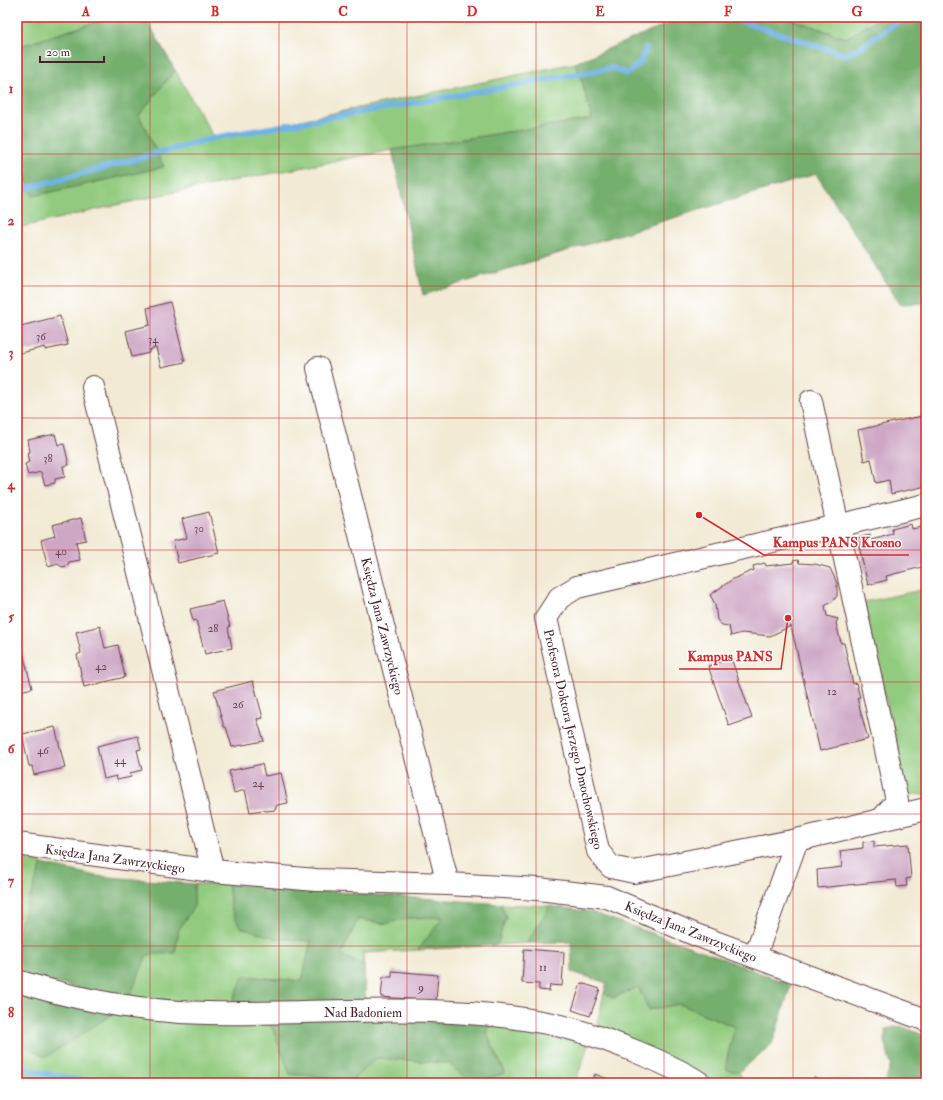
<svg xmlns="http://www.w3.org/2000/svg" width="943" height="1100" viewBox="0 0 943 1100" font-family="'IM FELL Double Pica',serif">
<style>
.green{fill:#92cb7f;stroke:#6e7555}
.forest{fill:#75af6e;stroke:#60674c}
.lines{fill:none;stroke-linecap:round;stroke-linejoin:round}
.stream{stroke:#71b3e5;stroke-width:6}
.building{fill:#cea7c5}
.minor-casing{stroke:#633d44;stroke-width:24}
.minor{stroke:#fff;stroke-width:22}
.grid{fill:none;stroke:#d62828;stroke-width:1;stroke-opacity:0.55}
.labels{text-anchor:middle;stroke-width:3;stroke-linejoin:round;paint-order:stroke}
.number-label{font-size:11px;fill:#6b4152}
.street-label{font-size:13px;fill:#4a1f2b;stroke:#fff}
.leader{fill:none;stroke:#d62828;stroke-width:1.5}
.callout-dot{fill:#d62828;stroke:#fff;stroke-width:1.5}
.callout-label{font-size:14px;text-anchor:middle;font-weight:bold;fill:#d62828;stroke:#fff;stroke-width:3;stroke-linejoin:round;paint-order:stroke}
.neatline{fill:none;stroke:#d62828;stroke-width:1.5}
.grid-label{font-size:13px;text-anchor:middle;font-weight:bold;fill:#d62828}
</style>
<rect width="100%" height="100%" fill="#fff"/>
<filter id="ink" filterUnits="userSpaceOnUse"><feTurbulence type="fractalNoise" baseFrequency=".025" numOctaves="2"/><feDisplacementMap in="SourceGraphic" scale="8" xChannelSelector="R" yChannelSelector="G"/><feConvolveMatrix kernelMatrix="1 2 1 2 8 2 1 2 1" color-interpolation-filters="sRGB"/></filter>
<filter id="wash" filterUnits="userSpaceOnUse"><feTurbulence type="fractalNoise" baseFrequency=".012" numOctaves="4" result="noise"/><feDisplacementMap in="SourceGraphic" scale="16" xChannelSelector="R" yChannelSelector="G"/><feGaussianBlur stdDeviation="0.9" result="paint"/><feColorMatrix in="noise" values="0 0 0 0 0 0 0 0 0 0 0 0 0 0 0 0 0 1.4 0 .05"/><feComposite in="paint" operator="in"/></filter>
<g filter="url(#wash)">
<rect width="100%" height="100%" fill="#f2ead4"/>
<path class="green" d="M17,17H112L17,47Z
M785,17H882L846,38Z
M575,63L580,74L592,119L392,150L160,195L17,228V156L33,196L163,167L139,115L175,70L214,138Z
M926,589V795L907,794L864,602Z
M17,855L42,864L17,934Z
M194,884H228L231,909L275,938L311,941L302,981L244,976L229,1008L128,1000L147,954L175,953L179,929L194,906Z
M501,904L550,906L527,943L497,945L506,917Z
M444,917L418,950L363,953L364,966L341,955L358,919L385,924L408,918Z
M638,987L649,1010L679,1004L735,1027L727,1058V1070L739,1072L744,1083H711L596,1028L604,993L613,998Z
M116,1012L270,1022L290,1074L352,1080L377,1058L448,1063L473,1083H17V1046Z
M490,1023L579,1038L588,1046L575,1083H477L505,1072L487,1034Z"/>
<path class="forest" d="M112,17H145L175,70L139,115L164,167L33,196L17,156V47Z
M683,17H785L846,38L882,17H926V303L900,304L816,174L423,295L392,150L592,119L580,74L575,63Z
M42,864L97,876L194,884V906L179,929L175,953L147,955L128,1000L17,974V934Z
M228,884L501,904L506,917L497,945L418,950L443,917L408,918L385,924L358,919L341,955L364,966L366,1004L229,1008L244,976L302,981L311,941L275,938L240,927L231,909Z
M550,906L591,912L708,953L791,985L772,1044L739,1072L727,1070V1058L735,1027L679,1004L649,1010L638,987L613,998L604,993L607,983L572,972L571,942L527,943Z
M17,991L116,1012L46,1057L21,1044L17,1046Z
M306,1016L490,1023L487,1034L505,1073L473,1083L448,1063L377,1058L352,1080L290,1074L270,1022Z
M901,1026L926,1036V1077L924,1083H885L891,1065L884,1041L886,1029Z"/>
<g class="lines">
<path class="stream" d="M728,17L845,55L858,49L905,17
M17,191L213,138L612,68L627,74L640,63L646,48
M17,1061L32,1071L91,1083"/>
</g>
<g id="blocks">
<path class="building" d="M170,302L185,362L161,367L156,348L149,350V353L132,357L126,331L150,325L147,308Z
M60,316L68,345L45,350V347L17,354V327Z
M926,415V486L891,494L889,480L876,483L871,459L864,461L858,430Z
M55,434L58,445L64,444L69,465L63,466L65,477L55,479V483L45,485L41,472L28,475L25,464L29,462L27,453L30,452L28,440Z
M209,512L219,553L178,563L173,541L187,538L182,519Z
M81,518L86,540L76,542L80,560L69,562L67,566L62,567L58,564L48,567L41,540L55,536L52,525Z
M911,524L912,529L926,526V566L886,576L887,580L868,585L857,538L870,535L871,540L893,534L892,529Z
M798,560L799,563L815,564L830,568L837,583V596L833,601L825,606L827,616L838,619L836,623L841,643H844L853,684L856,683L860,697L857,698L868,739L820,751L791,626L770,636L742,633L731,636L729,626L722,625L717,620L715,604L710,595L733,579L754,570L753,566L765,563L766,566L793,563V561Z
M223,601L230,627L228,628L232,648L205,654L196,620L193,621L190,609Z
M100,626L105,648L118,645L125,677L84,687L77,655L81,653L76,632Z
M17,634H18L32,688L17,692Z
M731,658L752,718L729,726L708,666Z
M253,681L263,718L257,719L264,741L232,747L226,727H224L214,691Z
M55,727L65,768L34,775L32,766H29L22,734Z
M138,736L141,749L137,750L142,770L130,773L131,777L117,780L116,776L104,779L97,746Z
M262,764L265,776L281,773L288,803L277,805L275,810L266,811L263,810L250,812L245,790L234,793L229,771Z
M874,841V847L908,844L911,878L906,879L907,886L897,887L896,880L818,888L817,870L842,867L840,851L863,848V842Z
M524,949L564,952L562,986L550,985L549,991L539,990V984L522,983Z
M392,971L438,975L436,1001L381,997L383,977H392Z
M581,983L600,989L590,1016L572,1010Z
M595,1074L617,1083H592Z
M814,1077L828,1083H811Z"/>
</g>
</g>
<g filter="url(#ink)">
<use href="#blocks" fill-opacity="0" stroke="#633d44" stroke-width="1"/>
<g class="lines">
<g class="minor-casing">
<path id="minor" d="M318,368L448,884
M93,387L213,871
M811,401L897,801L882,819
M926,505L577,587L559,598L546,618L598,851L611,867L634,872L797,840L926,809
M17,844L213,871L316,880L448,884L538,889L607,897L696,935L926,1020
M755,956L797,840
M17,981C78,1000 143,1012 207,1013C320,1015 435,1001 547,1023C578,1029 608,1040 637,1052C659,1061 680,1070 700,1083"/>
</g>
<use href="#minor" class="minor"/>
</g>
</g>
<path class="grid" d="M150,17V1083M279,17V1083M407,17V1083M536,17V1083M664,17V1083M793,17V1083M17,154H926M17,286H926M17,418H926M17,550H926M17,682H926M17,814H926M17,946H926"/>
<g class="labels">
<g class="number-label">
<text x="41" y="340">36</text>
<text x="153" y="343">34</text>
<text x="48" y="462">38</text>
<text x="199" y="532">30</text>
<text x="61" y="555">40</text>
<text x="213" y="632">28</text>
<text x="101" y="670">42</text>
<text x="832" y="695">12</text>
<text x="238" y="708">26</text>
<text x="43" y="754">46</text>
<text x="120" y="764">44</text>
<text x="258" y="787">24</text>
<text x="543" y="971">11</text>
<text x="421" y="991">9</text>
</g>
<g class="street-label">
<text transform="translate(383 626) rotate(76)" y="5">Księdza Jana Zawrzyckiego</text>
<text transform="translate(574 739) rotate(77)" y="5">Profesora Doktora Jerzego Dmochowskiego</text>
<text transform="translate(115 858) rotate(8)" y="5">Księdza Jana Zawrzyckiego</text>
<text transform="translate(691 931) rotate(22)" y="5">Księdza Jana Zawrzyckiego</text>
<text x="363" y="1017">Nad Badoniem</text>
</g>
</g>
<path class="leader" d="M699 515L764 555H909M788 618L781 669H679"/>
<g class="callout-dot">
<circle cx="699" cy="515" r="4"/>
<circle cx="788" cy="618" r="4"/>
</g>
<g class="callout-label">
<text x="837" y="547">Kampus PANS Krosno</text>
<text x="730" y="661">Kampus PANS</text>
</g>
<rect width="943" height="1100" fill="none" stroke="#fff" stroke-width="44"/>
<path d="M40 56v6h64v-6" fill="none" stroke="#4a1f2b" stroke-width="2"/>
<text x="46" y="56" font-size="12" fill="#4a1f2b" stroke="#ffffff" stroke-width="3" paint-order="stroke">20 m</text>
<rect x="22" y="22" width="899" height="1056" class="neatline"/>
<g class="grid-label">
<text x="86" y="16">A</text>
<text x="215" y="16">B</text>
<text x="343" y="16">C</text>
<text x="472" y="16">D</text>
<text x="600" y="16">E</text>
<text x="728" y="16">F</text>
<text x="857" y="16">G</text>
<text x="11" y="93">1</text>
<text x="11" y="225">2</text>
<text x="11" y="357">3</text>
<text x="11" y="489">4</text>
<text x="11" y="621">5</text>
<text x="11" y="753">6</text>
<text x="11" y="885">7</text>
<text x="11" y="1017">8</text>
</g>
</svg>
